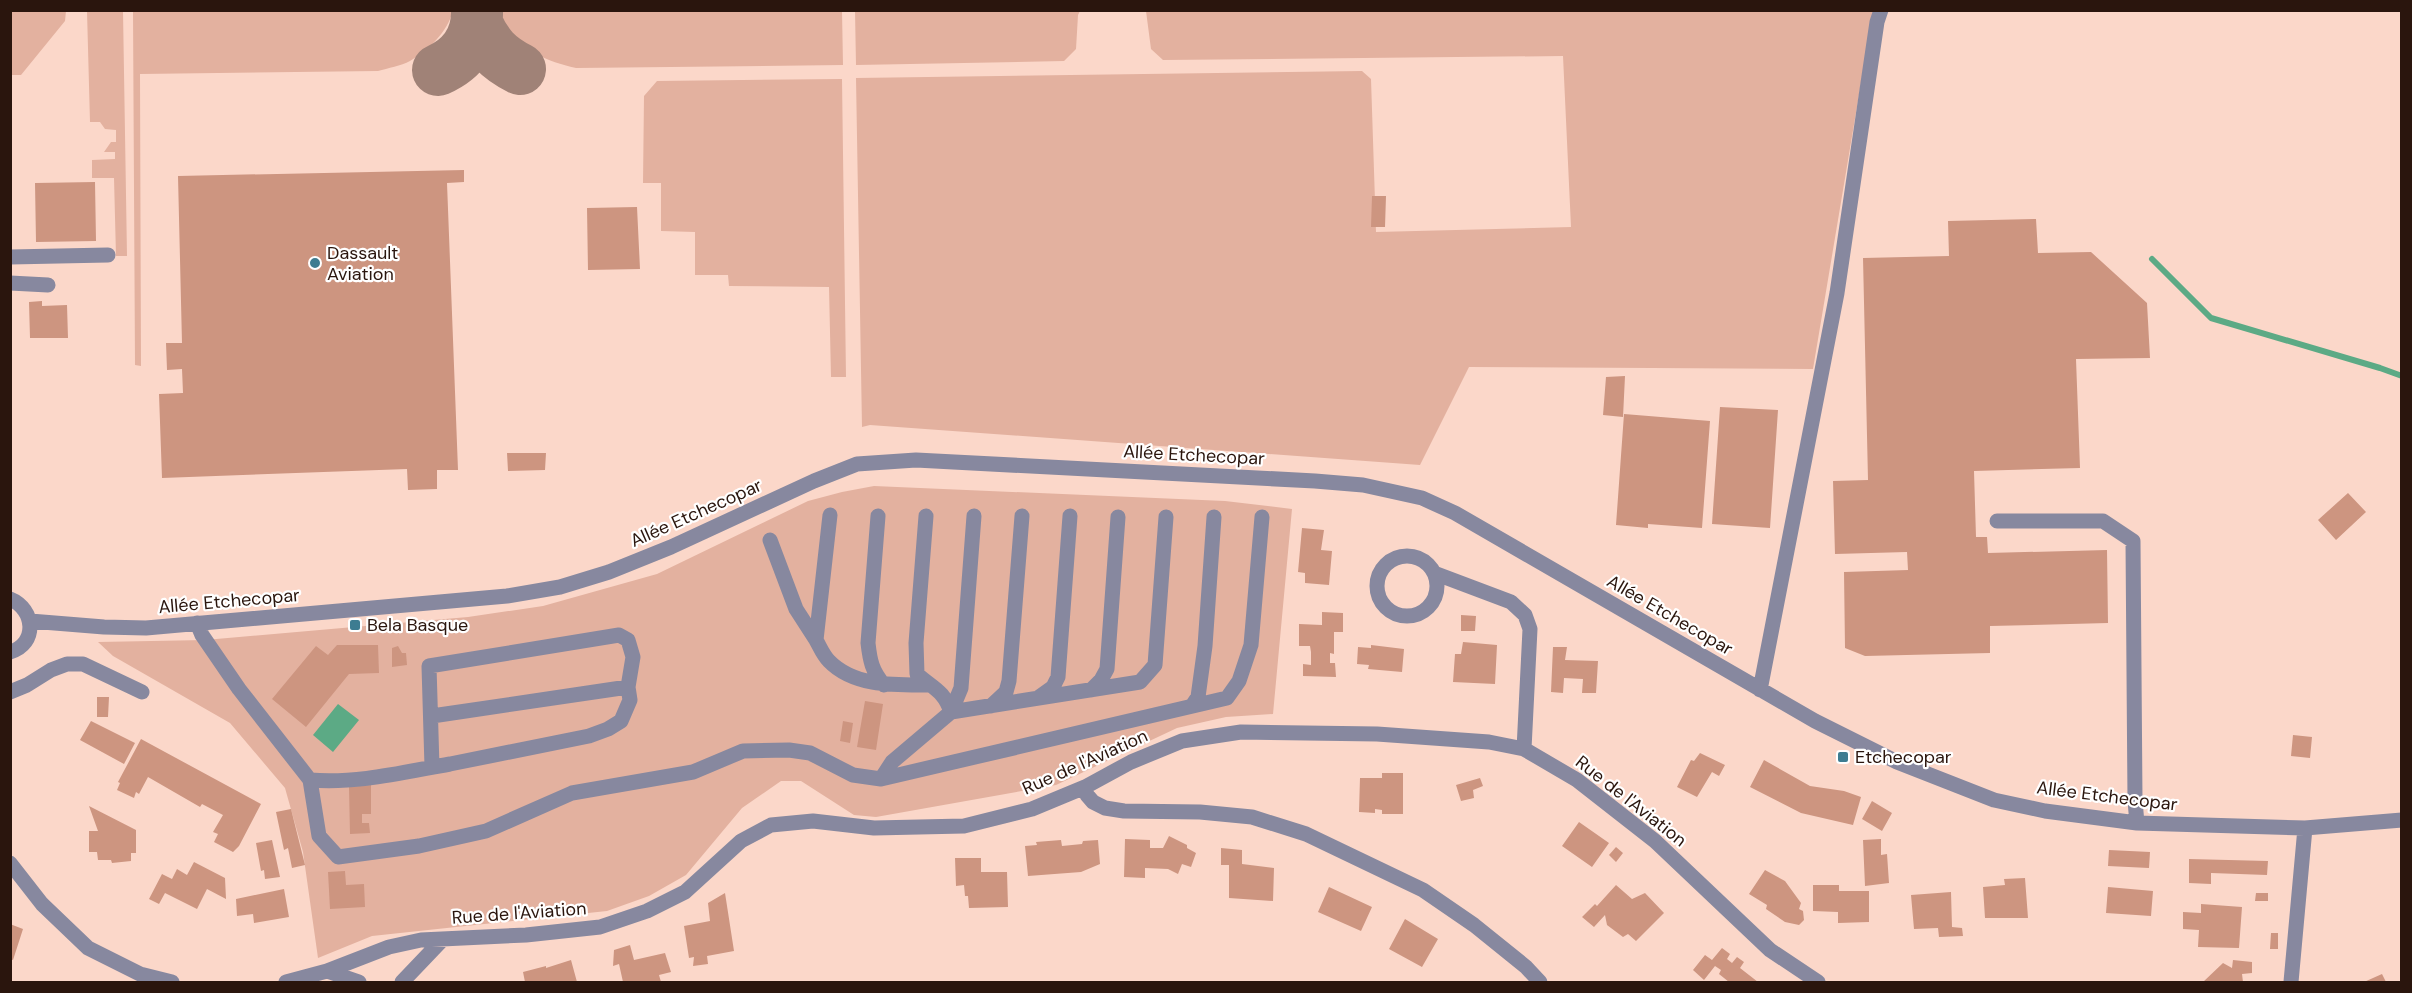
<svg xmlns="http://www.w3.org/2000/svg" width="2412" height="993" viewBox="0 0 2412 993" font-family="'DM Sans',sans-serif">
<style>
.green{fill:#e3b19f}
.water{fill:#5caa85}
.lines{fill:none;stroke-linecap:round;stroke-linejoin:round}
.stream{stroke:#5caa85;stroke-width:6}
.taxiway{stroke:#a08277;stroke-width:52}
.building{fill:#cd9580}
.minor{stroke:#87889f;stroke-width:15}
.poi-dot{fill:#3d7c91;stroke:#fff;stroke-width:2}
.labels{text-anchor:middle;stroke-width:4.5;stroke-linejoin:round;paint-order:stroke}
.poi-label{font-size:18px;fill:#2a150d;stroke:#fff;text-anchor:start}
.street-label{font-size:18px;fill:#2a150d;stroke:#fff}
</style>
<rect width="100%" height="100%" fill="#fbd7c9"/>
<path class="green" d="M10,11H66L65,21L21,75H11Z
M87,11H123L127,256H116L114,178H92V160L115,159V152H104L111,142H116V130L105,129L100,122H90Z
M133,11H453C447,32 429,50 410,61C401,66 388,68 378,71L140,74L141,366L135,365Z
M497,11H842L843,65L576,68C539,59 514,47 497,11Z
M855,11V10L1080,11L1078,15L1076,49L1064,61L856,65Z
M1146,11H1876L1871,23L1813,369L1469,367L1420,465L870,425L862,427L856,78L1362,71L1371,79L1376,232L1571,227L1563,56L1163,60L1151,49Z
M842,79L846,377H831L829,287L729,286L728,275H695V232L661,231V183H643L644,96L657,81Z
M874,486L1225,501L1292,509L1273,714L1226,717L1177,728L1056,785L876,817L854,815L801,781H781L742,808L686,875L649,896L607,911L372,936L318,958L303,852L285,788L230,723L113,656L98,642L205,640L468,617L543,606L657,574L808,501L842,492Z"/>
<path class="water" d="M338,704L359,720L333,752L313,735Z"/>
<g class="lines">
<path class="stream" d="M2152,259L2211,318L2380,368L2402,376"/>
<path class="taxiway" d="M477,24C487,46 498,58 520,69
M438,70C463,59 478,39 477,10"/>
</g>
<path class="building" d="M464,170V182L447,183L458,470H437V489L408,490L407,469L162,478L159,394L183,393L182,369L167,370L166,343H182L178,176Z
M95,182L96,241L36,242L35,183Z
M1372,196H1386L1385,227H1371Z
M637,207L640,269L588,270L587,208Z
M2036,219L2038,253L2091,252L2147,303L2150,358L2076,359L2080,468L1974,471L1976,537H1987L1988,553L2107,550L2108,623L1990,626V653L1865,656L1845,648L1844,572L1908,570L1907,552L1835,554L1833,481L1868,480L1863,258L1949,256L1948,221Z
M42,301V306L67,305L68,338H30L29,302Z
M1625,376L1623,417L1603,415L1606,377Z
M1720,407L1778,410L1770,528L1712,524Z
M1624,414L1710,421L1702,528L1648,524V528L1616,525Z
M507,453H546L545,470L508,471Z
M2348,493L2366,512L2336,540L2318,520Z
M1302,528L1324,530L1321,550L1332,551L1329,585L1305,583V573L1298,572Z
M1322,612L1343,613V632H1334V654L1330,653V663H1335L1336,677L1303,676V664L1311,665V652L1310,646H1299V624L1322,625Z
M1461,615L1476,616L1475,631H1461Z
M1463,642L1497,645L1495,684L1453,682L1455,654H1461Z
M337,645H378L379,673L349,674L306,727L272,699L316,646L328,655Z
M1371,645L1404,649L1402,672L1368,669L1369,665L1357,664L1358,647L1371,648Z
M398,646L402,653H406L407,665L392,667V648Z
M1553,647H1567L1565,660L1598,661L1596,693H1582L1583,679L1564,678L1563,693L1551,692Z
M97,697H109L108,717H97Z
M865,701L883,704L876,750L857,747Z
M91,721L135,743L124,764L80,740Z
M843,721L853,723L850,743L840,741Z
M2293,735L2312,737L2310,758L2291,756Z
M141,739L261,804L239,846L233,852L214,842L218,834L213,832L223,815L202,804L200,807L148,777L139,794L136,792L134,798L117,790L120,783L118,782Z
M1700,753L1725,765L1719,776L1712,772L1697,797L1677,787L1691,760L1694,761Z
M1764,760L1810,786L1844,791L1861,797L1853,825L1801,813L1750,787Z
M1382,773H1403V814H1382V810L1375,809V813L1359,812L1360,778H1382Z
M1480,778L1483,786L1473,790L1474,798L1461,801L1456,785Z
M371,785V814H362V823H369L370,833L350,834L349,787Z
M1872,801L1892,813L1882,831L1862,819Z
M89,806L136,830V853H131V861L112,863L111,860H98L97,852H89V831H98Z
M291,809L305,865L292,868L288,848L284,850L276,812Z
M1579,822L1609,843L1592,867L1562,846Z
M1169,836L1187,845V848L1196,853L1191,867L1182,864L1178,874L1168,869L1145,868V878L1124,877L1125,839L1150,840V848H1163Z
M1881,839V855L1887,854L1889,883L1865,886L1863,840Z
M272,840L280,877L265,879L264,870L261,871L256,843Z
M1061,840L1062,846L1082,844L1083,841L1098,840L1100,864L1081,872L1028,876L1025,846L1037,845L1036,842Z
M1616,847L1623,853L1616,862L1609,855Z
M1221,848L1242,850V864L1274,868L1273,901L1229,898V865H1221Z
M2109,850L2150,852L2149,868L2108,866Z
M955,858H981V872H1007L1008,907L969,908L968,896H965L964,885L956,886Z
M2189,859L2268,861L2267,875L2211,873V884L2189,883Z
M194,862L225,878L226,899L207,889L197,909L165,893L159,904L149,899L162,874L172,879L177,869L187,875Z
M1765,870L1785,881L1801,903L1799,909L1803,911L1804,920L1799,925L1785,922L1766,909L1767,905L1749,894Z
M345,871L346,885L364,884L365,907L330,909L328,872Z
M2025,878L2028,918H1985L1983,887L2005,885L2004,879Z
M1616,885L1632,899L1645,893L1664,913L1636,941L1628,934L1623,937L1607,925L1605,915L1594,927L1582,917L1595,904L1597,906Z
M1813,885H1839V891H1869V922L1838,923V912L1813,911Z
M1329,887L1372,907L1361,931L1318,912Z
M2108,887L2153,891L2151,916L2106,913Z
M284,889L289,917L254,923L253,914L237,916L236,899Z
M1951,892L1952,927L1962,928L1963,936L1939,937L1938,928L1914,929L1911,895Z
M725,893L734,951L707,956L708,964L693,966L694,957L689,958L684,926L710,921L708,903Z
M2256,893H2268V901H2255Z
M2201,904L2242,907L2239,948L2198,947L2199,930L2183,929V912L2201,913Z
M1405,919L1438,939L1422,967L1389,949Z
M10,924L23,929L13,960L10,959Z
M2271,933H2278V949H2270Z
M630,945L634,960L665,953L671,972L659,975L661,982H623L619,964L613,966L614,950Z
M1722,948L1730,954L1727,959L1732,963L1737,957L1744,962L1740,968L1758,982H1729L1719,974L1721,970L1715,966L1704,980L1693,970L1705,955L1712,960Z
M571,960L577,982H525L523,972L546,966V968Z
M2233,960L2252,962V973L2242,974L2243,982H2203L2223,963L2232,968Z
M2382,974L2386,982H2364Z"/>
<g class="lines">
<path class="minor" d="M10,257L108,255
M10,283L48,285
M878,516L868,643C870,661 872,671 884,685
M926,516L916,643L917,674C932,688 944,690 951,712
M1997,521H2103L2133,541L2135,801L2137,823
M770,540L796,609L816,640L830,515
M1377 586a30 30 0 1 1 60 0a30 30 0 1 1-60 0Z
M1434,573L1511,602L1525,615L1530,629L1524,749
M10,599C35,609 38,644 10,652
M30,621L104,627L146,628L507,596L560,587L609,572L671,547L814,481L857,464L916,460L1315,481L1363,485L1422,498L1455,513L1815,721L1897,762L1994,800L2045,811L2137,823L2305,828L2402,820
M197,623L202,635L239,689L310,780
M816,640C820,647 823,655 829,661C854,687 896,685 929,685
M1091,690L1101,680L1107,669L1118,517
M1760,690L1837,293L1877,22L1881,10
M10,692L27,685L51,670L67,664H83L142,692
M1039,697L1053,687L1058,677L1070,516
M991,706L1006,692L1009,681L1022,516
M1192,706L1198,697L1205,646L1214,517
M951,712L961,688L974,516
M432,716L628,687
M432,767L429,666L619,635L628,640L633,657L628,687L630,700L621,721L608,729L589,736L450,764C404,772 357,784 310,780L319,836L338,857L419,846L486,831L572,793L693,772L743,751L789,750L810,753L853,775L881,779L892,762L951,712L1140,682L1155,665L1166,517
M881,779L1227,698L1239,681L1251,645L1262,517
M1085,787L1087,795L1093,802L1105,808L1124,811L1200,812L1252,817L1306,834L1423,890L1474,925L1526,967L1540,982
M10,863L42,904L88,948L140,974L172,982
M327,971L359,982
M286,982L327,971L389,947L421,940L526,935L600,927L647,911L685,892L741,841L771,825L813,821L874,828L964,826L1032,809L1085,787L1131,762L1182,741L1241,732L1377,734L1489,742L1524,749L1577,780L1655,841L1770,950L1818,982
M402,982L443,939
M2291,982L2305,828"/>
</g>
<g class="poi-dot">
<circle cx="315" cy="263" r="6"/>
<rect x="349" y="619" width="12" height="12" rx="3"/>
<rect x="1837" y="751" width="12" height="12" rx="3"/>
</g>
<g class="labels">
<g class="poi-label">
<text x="327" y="259">Dassault<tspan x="327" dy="21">Aviation</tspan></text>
<text x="367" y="631">Bela Basque</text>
<text x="1855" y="763">Etchecopar</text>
</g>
<g class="street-label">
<text transform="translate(1194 455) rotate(3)" y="6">Allée Etchecopar</text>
<text transform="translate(696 513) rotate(-24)" y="6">Allée Etchecopar</text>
<text transform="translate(229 601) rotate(-5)" y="6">Allée Etchecopar</text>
<text transform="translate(1670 615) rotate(30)" y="6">Allée Etchecopar</text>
<text transform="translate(1085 762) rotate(-24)" y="6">Rue de l'Aviation</text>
<text transform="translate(2107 796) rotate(7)" y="6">Allée Etchecopar</text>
<text transform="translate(1631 801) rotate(38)" y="6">Rue de l'Aviation</text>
<text transform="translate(519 913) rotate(-4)" y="6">Rue de l'Aviation</text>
</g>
</g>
<rect width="2412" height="993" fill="none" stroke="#2a150d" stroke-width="24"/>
</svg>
